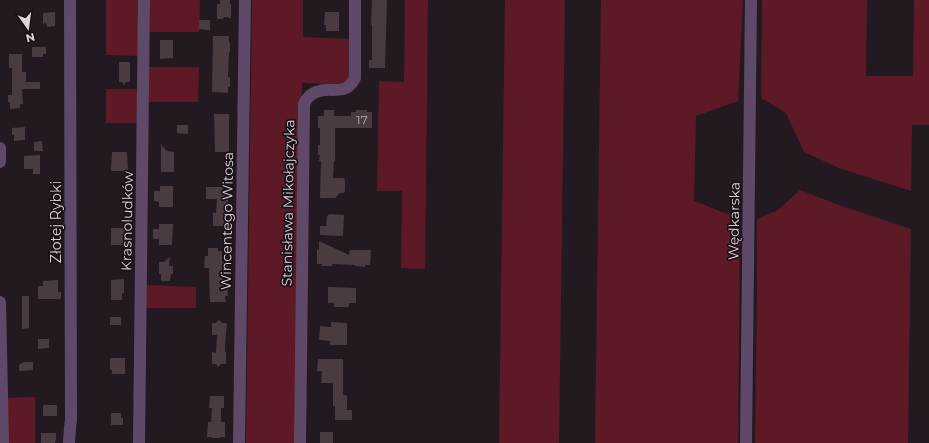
<svg xmlns="http://www.w3.org/2000/svg" width="929" height="443" viewBox="0 0 929 443" font-family="Montserrat,sans-serif">
<style>
.green{fill:#5d1a26}
.building{fill:#493c41}
.lines{fill:none;stroke-linecap:round;stroke-linejoin:round}
.minor{stroke:#5f4968;stroke-width:12}
.labels{text-anchor:middle;stroke-width:3.5;stroke-linejoin:round;paint-order:stroke}
.number-label{font-size:12px;fill:#b6afb4}
.street-label{font-size:14px;fill:#dbd5da;stroke:#1a1117}
</style>
<rect width="100%" height="100%" fill="#231a21"/>
<path class="green" d="M106,0H142L141,56L106,55Z
M148,0H200L199,32H148Z
M252,0H303V37L350,39L349,80L344,84L302,83L297,443H246Z
M405,0H428L425,269L401,268L402,191H377L379,81L404,82Z
M505,0H565L559,443H499Z
M601,0H743L738,101L696,116L694,201L740,219L738,443H595Z
M762,0H867L866,76H913L914,0H929V125H912L911,191L839,168L804,152L786,113L761,98Z
M146,67H199L198,102H147Z
M106,89H138L137,123H106Z
M800,190L839,205L911,229L908,443H755L757,284V219L778,210Z
M144,285L196,287V308H144Z
M35,397V443H5L4,398Z"/>
<path class="building" d="M220,0H230V4H231V18L224,17L223,19H217V4H220Z
M372,0H387L385,68H369V60H372V25H371Z
M55,12V26L47,27L46,23L43,24V13Z
M325,12H339V31H326V25H324Z
M199,20H210V30L199,29Z
M213,36H229V42H230V52H229L228,77H230V87H228V93L212,92Z
M160,40H173V58L160,59Z
M32,47H46V54H43V57H32Z
M9,54H22V72H26V82H40V89H22L23,104H20V108L10,109V102H8V95H12V68H9Z
M119,62H130V82H126L124,85L122,82H119Z
M324,110H334V116H351V112H356V110H367V112H372V128H335V161H334L333,178H343L345,180V191L343,193H340L335,198H320L321,161H319L320,155H318V145H320V128H318V116H324Z
M214,114H229V152H215Z
M177,125H188V134L177,133Z
M25,127V140L14,141V135H12V128Z
M42,141L43,151H34V142Z
M161,145L167,151L174,152V172H161Z
M112,152H127L128,171H111Z
M40,155V174H33V169H24V156Z
M160,186H173V207H159V202L154,201V191H160Z
M206,187H223V191H228V214H226V226H213V213H216L217,199H206Z
M329,214L344,215L343,236L320,235V226H326L327,217Z
M159,224H173L172,245H159V239H153V229H159Z
M111,228H125V245H111Z
M319,241L349,255L350,250H371L370,265H365V267L355,266V265L332,264V266H322V264H317V249L319,250Z
M208,248H218V251H222V262H228V270H225V286H227L228,296H225L226,302H210L209,268H204L205,256H208Z
M170,257L169,266H173V274H171L170,281H161V274H159V262H164Z
M124,279V293H122V300H111V280Z
M58,280V292H61V299H38V286H43V281Z
M328,287L356,288V303H349V307H334V303H328Z
M22,296H29V328L22,329Z
M110,317H121V325H110Z
M219,320L222,323H227L225,344V352H226V364H221L218,367L216,364H212V352L216,353L217,335H212V323H216Z
M331,322L347,323V345H330V341L319,340L320,326L331,327Z
M38,339H49V348L38,349Z
M110,358H125V374H112V370H110Z
M318,359H343V395H347V410H352V420H335V406H333V383H321L322,371H317Z
M24,362H33V370L19,371V365Z
M210,396H224V408H221V422H225V437H220V438H212V437H207L208,422H211L212,408H209Z
M43,405H57V416H43Z
M111,413H121V418H123V425H111Z
M320,432H333V443H320Z
M41,433H56V441H55V443H41Z"/>
<g class="lines">
<path class="minor" d="M0,148V162
M0,302L3,443
M69,443L70,428L71,420L70,0
M139,443L144,0
M239,443L245,0
M300,443L304,104C309,92 321,89 333,90C338,90 342,90 346,88C350,86 353,82 355,78V0
M746,443L751,0"/>
</g>
<g class="labels">
<g class="number-label">
<text x="362" y="124">17</text>
</g>
<g class="street-label">
<text transform="translate(288 203) rotate(-89)" y="5">Stanisława Mikołajczyka</text>
<text transform="translate(127 221) rotate(-89)" y="5">Krasnoludków</text>
<text transform="translate(227 221) rotate(-89)" y="5">Wincentego Witosa</text>
<text transform="translate(734 221) rotate(-89)" y="5">Wędkarska</text>
<text transform="translate(56 222) rotate(-90)" y="5">Złotej Rybki</text>
</g>
</g>
<g transform="translate(28 28) rotate(166)" stroke="#1a1117" stroke-width="3" paint-order="stroke">
<path d="M0-3L7 15L0 10L-7 15Z" fill="#dbd5da"/>
<text y="-6" font-size="11" font-weight="bold" text-anchor="middle" fill="#dbd5da">N</text>
</g>
</svg>
